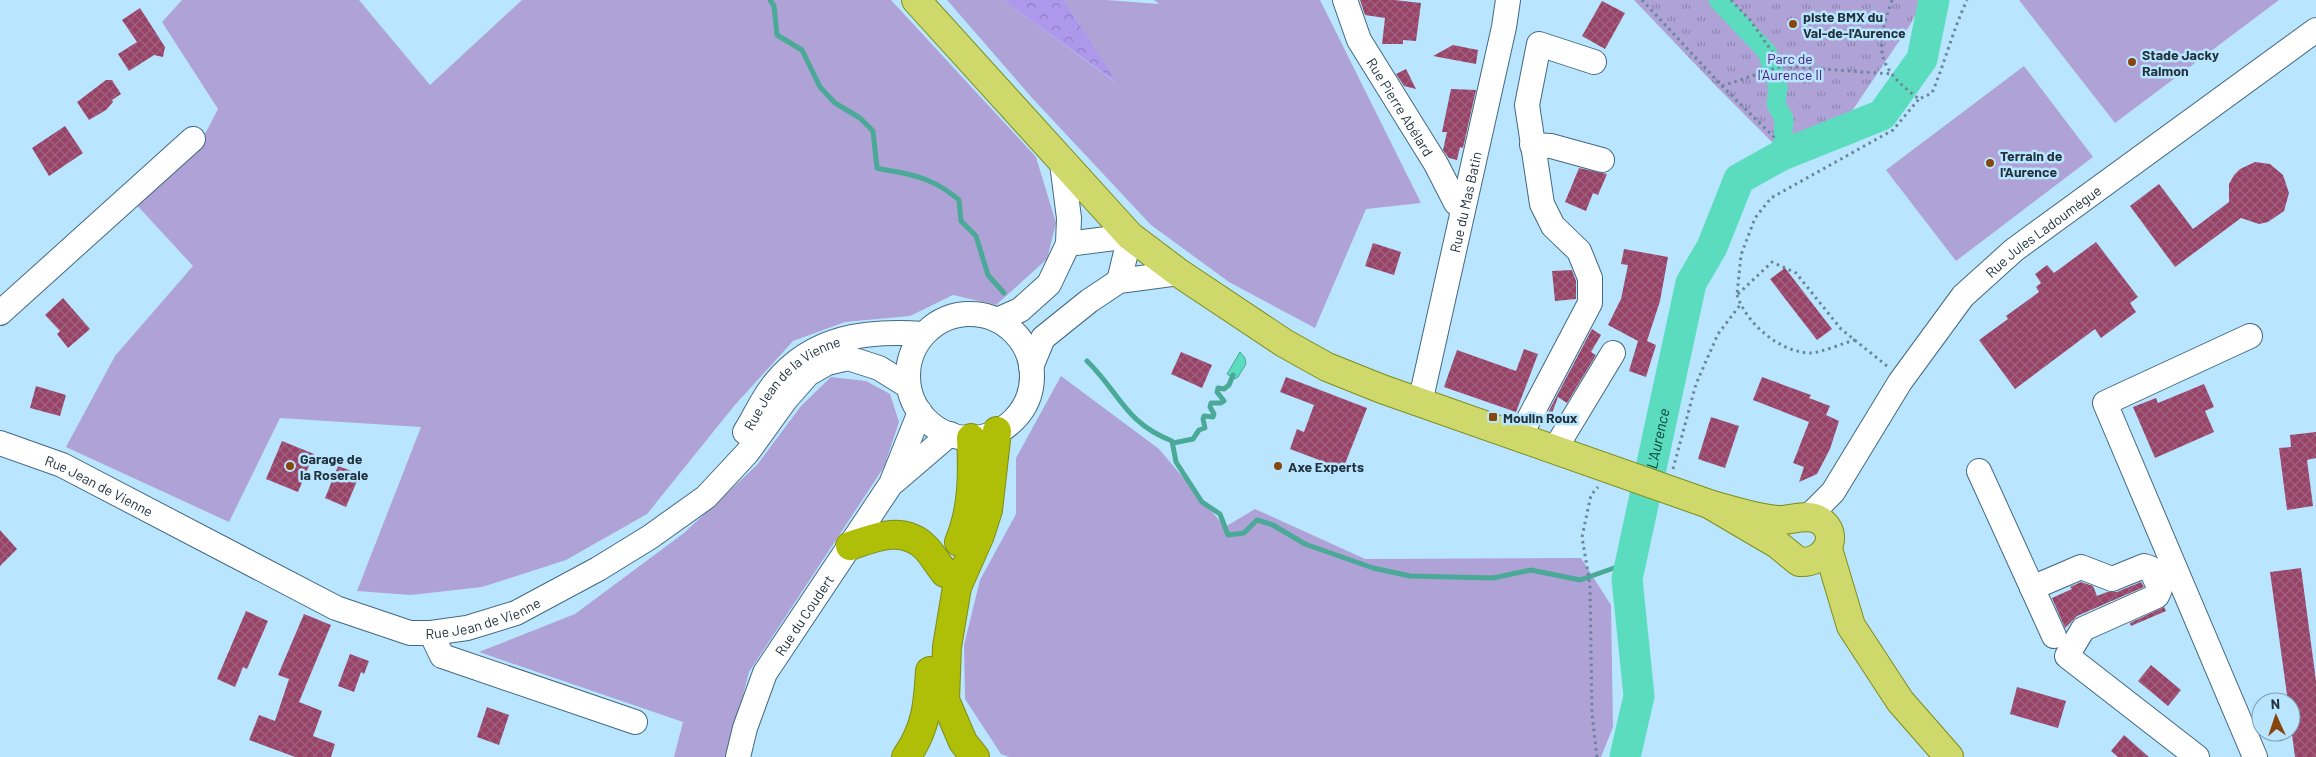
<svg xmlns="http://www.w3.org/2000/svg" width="2316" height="757" font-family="Barlow,sans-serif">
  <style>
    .grass { fill: #afa2d7 }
    .forest { fill: url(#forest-crowns) }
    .park { fill: url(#park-tufts) }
    .water { fill: #5cdcbe; stroke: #4aa997 }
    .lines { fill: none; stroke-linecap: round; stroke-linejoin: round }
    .stream { stroke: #4aa997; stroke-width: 5 }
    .canal { stroke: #5cdcbe; stroke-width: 19 }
    .river { stroke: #5cdcbe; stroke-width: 31 }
    .building { fill: url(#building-cross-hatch) }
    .minor-casing { stroke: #426980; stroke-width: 26 }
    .major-casing { stroke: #7d8d19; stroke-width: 30 }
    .highway-casing { stroke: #7d8d19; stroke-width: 30 }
    .path { stroke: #698697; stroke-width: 3; stroke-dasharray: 2.5 4; stroke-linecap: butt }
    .minor { stroke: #fff; stroke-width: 24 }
    .major { stroke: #cfd86a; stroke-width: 28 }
    .highway { stroke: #afbe06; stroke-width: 28 }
    .poi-dot { fill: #86460d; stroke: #bae5ff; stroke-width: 2 }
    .labels { text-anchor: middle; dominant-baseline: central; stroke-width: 5; stroke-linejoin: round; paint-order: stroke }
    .poi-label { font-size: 14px; font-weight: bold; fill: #21323c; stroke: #bae5ff; text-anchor: start }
    .park-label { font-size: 14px; fill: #421b7c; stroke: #bae5ff }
    .street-label { font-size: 14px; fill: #21323c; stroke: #bae5ff }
    .water-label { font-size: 15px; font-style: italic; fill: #064236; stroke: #bae5ff }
  </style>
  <defs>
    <pattern id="forest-crowns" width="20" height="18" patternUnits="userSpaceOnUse" patternTransform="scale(1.25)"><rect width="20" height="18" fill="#ae98ec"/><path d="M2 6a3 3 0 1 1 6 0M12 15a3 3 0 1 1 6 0" fill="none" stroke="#8d7dc0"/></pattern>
    <pattern id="park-tufts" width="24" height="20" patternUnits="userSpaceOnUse" patternTransform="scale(1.25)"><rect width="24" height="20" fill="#afa2d7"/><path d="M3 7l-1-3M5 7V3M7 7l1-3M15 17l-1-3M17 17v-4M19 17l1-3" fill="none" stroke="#8e85b0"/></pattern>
    <pattern id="building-cross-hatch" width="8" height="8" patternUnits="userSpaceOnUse" patternTransform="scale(1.25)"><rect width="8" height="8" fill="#974267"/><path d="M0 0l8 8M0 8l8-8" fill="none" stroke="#a0627e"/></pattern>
  </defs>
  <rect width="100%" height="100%" fill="#bae5ff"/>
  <g class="grass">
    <polygon points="182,0 359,0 430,85 522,0 891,0 1036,157 1056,223 1047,259 996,305 953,295 910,316 845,322 793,341 734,406 647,514 566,560 482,587 411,595 357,591 421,427 280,418 229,522 66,447 115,356 193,266 134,202 204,136 218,109 162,22"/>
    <polygon points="947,0 1003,0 1115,82 1064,0 1106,0 1159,4 1154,0 1320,0 1421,203 1366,209 1315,328 1229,282 1151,225 1033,99"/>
    <polygon points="2019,0 2279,0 2115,123"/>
    <polygon points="2024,66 2093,157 1956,261 1886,170"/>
    <polygon points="1061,376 1159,449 1225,527 1255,509 1365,559 1581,558 1611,605 1613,727 1601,757 1009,757 1001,754 965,699 964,645 980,580 1016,514 1016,458"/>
    <polygon points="831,377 866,381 890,394 899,422 884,467 749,672 727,757 674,757 683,722 479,652 575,614 684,533 757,465 801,406"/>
  </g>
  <polygon class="forest" points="1003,0 1064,0 1117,83"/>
  <polygon class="park" points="1634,0 1923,0 1910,25 1852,111 1776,146 1717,87"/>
  <polygon class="water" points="1240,352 1245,358 1246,364 1238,377 1235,379 1227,374"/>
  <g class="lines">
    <g class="stream">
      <path d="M770 0 774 6 777 35 802 50 820 87 835 103 860 118 873 131 877 168C887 171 897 171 907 174 929 179 942 186 959 200L961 221 976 236 988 275 1004 293"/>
      <path d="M1087 361C1120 393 1125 423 1172 441L1176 462 1202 502 1220 514 1228 535 1244 533 1257 520 1273 525 1305 544 1373 568 1410 576 1493 578 1531 570 1580 580 1631 562"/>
      <polyline points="1173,443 1193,439 1199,430 1205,428 1203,419 1204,416 1213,417 1214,414 1210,407 1211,403 1221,403 1224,401 1217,392 1218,388 1224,389 1229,385 1233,375"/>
    </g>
    <polyline class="canal" points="1718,0 1767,52 1778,87 1776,104 1784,119 1782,155"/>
    <path class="river" id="s1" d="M1625 757 1639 696 1627 579 1691 283 1712 247 1739 179 1782 155 1882 115 1922 59 1934 0"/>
  </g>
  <g class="building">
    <polygon points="1360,0 1394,0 1421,3 1416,41 1403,40 1403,44 1382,44 1385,18 1365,15"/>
    <polygon points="1602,1 1625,13 1605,49 1582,36"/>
    <polygon points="140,8 165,47 163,57 154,55 129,71 118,54 137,42 122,20"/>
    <polygon points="1453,45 1478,50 1476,64 1433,56"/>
    <polygon points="1406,69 1416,89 1404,86 1396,74"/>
    <polygon points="106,80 112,80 121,94 112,100 113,102 106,110 89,120 77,102"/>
    <polygon points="1451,89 1476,90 1463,148 1460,147 1457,160 1449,158 1443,150 1447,132 1442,132"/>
    <polygon points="65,126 83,153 49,176 32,148"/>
    <polygon points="2255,162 2270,164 2283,175 2289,193 2284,211 2268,222 2259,224 2241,218 2175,267 2130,206 2159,184 2193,229 2229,202 2229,184 2234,175 2240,169"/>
    <polygon points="1579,168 1607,174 1598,195 1593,193 1586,211 1565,202"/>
    <polygon points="2096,242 2138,297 2130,303 2136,312 2101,338 2095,329 2015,389 1979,340 2008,319 2006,316 2039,292 2036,287 2041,283 2035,274 2047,265 2054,273"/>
    <polygon points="1373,243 1401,252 1394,275 1365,266"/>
    <polygon points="1624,249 1668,257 1660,301 1647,341 1656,345 1646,377 1629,371 1638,341 1608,325 1621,299 1628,265 1621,264"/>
    <polygon points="1785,268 1832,329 1817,340 1770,279"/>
    <polygon points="1572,270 1576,281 1576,299 1555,301 1552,271"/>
    <polygon points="63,298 90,329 68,348 57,334 60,331 45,315"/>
    <polygon points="1592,329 1601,335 1591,352 1596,355 1567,403 1558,397 1548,424 1543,422"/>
    <polygon points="1524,349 1538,354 1516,412 1444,387 1457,350 1516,371"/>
    <polygon points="1181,352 1212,365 1202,388 1171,374"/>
    <polygon points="1286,377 1367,408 1343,469 1290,449 1297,429 1304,432 1314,405 1280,392"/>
    <polygon points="1762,377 1811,395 1809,398 1830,406 1826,415 1839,421 1830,449 1817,474 1799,482 1804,467 1793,463 1809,422 1753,400"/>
    <polygon points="2204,384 2214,407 2205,411 2214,432 2155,458 2133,407 2156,398 2158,403"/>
    <polygon points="36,386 66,395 60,416 30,408"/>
    <polygon points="1711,417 1739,426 1725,468 1698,459"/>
    <polygon points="2316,432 2316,458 2307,460 2313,506 2287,510 2279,448 2291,447 2290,435"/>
    <polygon points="282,441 314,454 298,492 266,479"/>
    <polygon points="338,466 360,474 346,507 325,498"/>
    <polygon points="0,530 17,549 0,566"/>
    <polygon points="2301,568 2316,681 2316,757 2295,757 2291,727 2291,702 2288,702 2270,572"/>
    <polygon points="2081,582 2093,586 2097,596 2107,592 2117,592 2141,582 2144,587 2077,616 2065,628 2052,598 2072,589 2070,587"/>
    <polygon points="2164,607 2166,611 2131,626 2130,623"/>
    <polygon points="246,611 268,621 247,669 243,667 235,687 217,679"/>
    <polygon points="304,614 331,625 299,702 322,711 313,736 335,744 331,757 295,757 249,740 259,715 275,721 289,679 278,675"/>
    <polygon points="350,654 369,661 364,674 361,672 354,692 338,686"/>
    <polygon points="2151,665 2181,690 2168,706 2138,681"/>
    <polygon points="2017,687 2066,701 2058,728 2010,714"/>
    <polygon points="487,707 509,715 499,745 477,737"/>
    <polygon points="2124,735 2149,757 2118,757 2111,751"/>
  </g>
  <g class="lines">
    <defs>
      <g id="minor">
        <path id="s2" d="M1345 0 1359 40 1436 164 1456 203 1463 209"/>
        <polyline points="1532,145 1551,146 1602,160"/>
        <polyline points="1068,244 1130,236 1119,281"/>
        <polyline points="0,313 193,139"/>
        <circle cx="970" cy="376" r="62"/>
        <polyline points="997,320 1020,310 1049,284 1068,244 1069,218 1062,163"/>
        <polyline points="2250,336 2105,403 2255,757"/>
        <polyline points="1031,367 1043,338 1089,301 1119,281 1179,273"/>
        <path id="s3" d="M1420 403 1504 27 1508 0"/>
        <path id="s4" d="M745 432C755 416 763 397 775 383 813 336 867 330 924 334"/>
        <polyline points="1520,436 1590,303 1590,278 1579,251 1553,226 1542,204 1527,105 1539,44 1594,62"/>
        <path id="s5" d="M0 443 62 465 336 608 410 633H431L467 628 516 613 598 569 650 537 706 497 747 453 786 399 808 374 827 363 848 358 879 368 908 386"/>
        <polyline points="1555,449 1613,353"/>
        <polyline points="1979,471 2054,636"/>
        <polyline points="894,482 950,434"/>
        <path id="s6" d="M1808 517 1833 492 1900 382 1963 296 2014 250 2316 30"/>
        <polyline points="2032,588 2081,567 2112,579 2144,566 2150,568 2160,589 2157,596 2083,629 2067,656 2197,757"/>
        <polyline points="431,633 442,656 635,722"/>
        <path id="s7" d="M738 757 745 728 765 673 891 484 920 412"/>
      </g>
      <g id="major">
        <path d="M916 0 1130 236 1179 273 1284 343 1327 367 1382 389 1709 504C1731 510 1754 518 1777 520 1790 521 1807 513 1819 520 1842 534 1826 564 1799 562L1777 544 1709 504"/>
        <polyline points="1828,549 1851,626 1900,701 1949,757"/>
      </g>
      <g id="highway">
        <path d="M959 542C973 509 973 473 971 438"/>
        <path d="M850 546C875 537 904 525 926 548 933 555 938 565 945 573"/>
        <path d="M906 757C926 729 928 705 930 671"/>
        <polyline points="975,757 963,742 945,700 947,647 957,587 980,535 988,510 997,431"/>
      </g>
    </defs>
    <use href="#minor" class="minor-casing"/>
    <use href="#major" class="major-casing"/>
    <use href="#highway" class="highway-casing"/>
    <g class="path">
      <polyline points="1642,0 1722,86 1777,140"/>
      <polyline points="1731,0 1750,20 1782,66 1892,74"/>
      <path d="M1892 0C1875 49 1875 66 1919 99L1932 93C1945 62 1953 30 1967 0"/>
      <polyline points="1722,86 1782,66"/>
      <path d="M1737 295C1746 323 1779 352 1810 353 1821 353 1843 343 1855 340"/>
      <polyline points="1887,366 1841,329 1796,273 1772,262 1737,295 1741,255 1755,218 1771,198 1893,130 1919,99"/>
      <polyline points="1673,469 1696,384 1718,334 1740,305"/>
      <polyline points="1597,757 1592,714 1590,585 1582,537 1591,495 1598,487"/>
    </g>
    <use href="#minor" class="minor"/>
    <use href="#major" class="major"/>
    <use href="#highway" class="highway"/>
  </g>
  <g class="poi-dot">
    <circle cx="1793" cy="24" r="5"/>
    <circle cx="2132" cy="62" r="5"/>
    <circle cx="1990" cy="163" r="5"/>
    <rect x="1488" y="412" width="10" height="10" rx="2.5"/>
    <circle cx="290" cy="466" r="5"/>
    <circle cx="1278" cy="466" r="5"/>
  </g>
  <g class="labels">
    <g class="poi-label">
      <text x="1803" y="16">piste BMX du<tspan x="1803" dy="16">Val-de-l'Aurence</tspan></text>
      <text x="2142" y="54">Stade Jacky<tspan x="2142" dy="16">Raimon</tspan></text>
      <text x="2000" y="155">Terrain de<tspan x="2000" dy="16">l'Aurence</tspan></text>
      <text x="1503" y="417">Moulin Roux</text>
      <text x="300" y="458">Garage de<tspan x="300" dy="16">la Roseraie</tspan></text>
      <text x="1288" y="466">Axe Experts</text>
    </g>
    <g class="park-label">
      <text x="1790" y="58">Parc de<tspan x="1790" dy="16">l'Aurence II</tspan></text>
    </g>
    <g class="street-label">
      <text stroke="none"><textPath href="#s2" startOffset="121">Rue Pierre Abélard</textPath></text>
      <text stroke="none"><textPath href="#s3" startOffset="206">Rue du Mas Batin</textPath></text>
      <text stroke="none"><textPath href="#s6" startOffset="374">Rue Jules Ladoumégue</textPath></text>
      <text stroke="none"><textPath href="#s4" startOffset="70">Rue Jean de la Vienne</textPath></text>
      <text stroke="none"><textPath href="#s5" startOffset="108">Rue Jean de Vienne</textPath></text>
      <text stroke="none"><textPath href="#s5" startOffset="528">Rue Jean de Vienne</textPath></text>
      <text stroke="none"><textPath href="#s7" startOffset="158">Rue du Coudert</textPath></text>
    </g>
    <g class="water-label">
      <text stroke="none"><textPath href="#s1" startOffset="324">L'Aurence</textPath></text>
    </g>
  </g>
  <g transform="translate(2276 717) rotate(357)"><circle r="24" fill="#bae5ff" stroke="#7d9db1"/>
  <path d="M0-4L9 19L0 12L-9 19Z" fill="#86460d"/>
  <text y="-8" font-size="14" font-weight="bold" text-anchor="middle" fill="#21323c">N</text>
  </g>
</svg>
